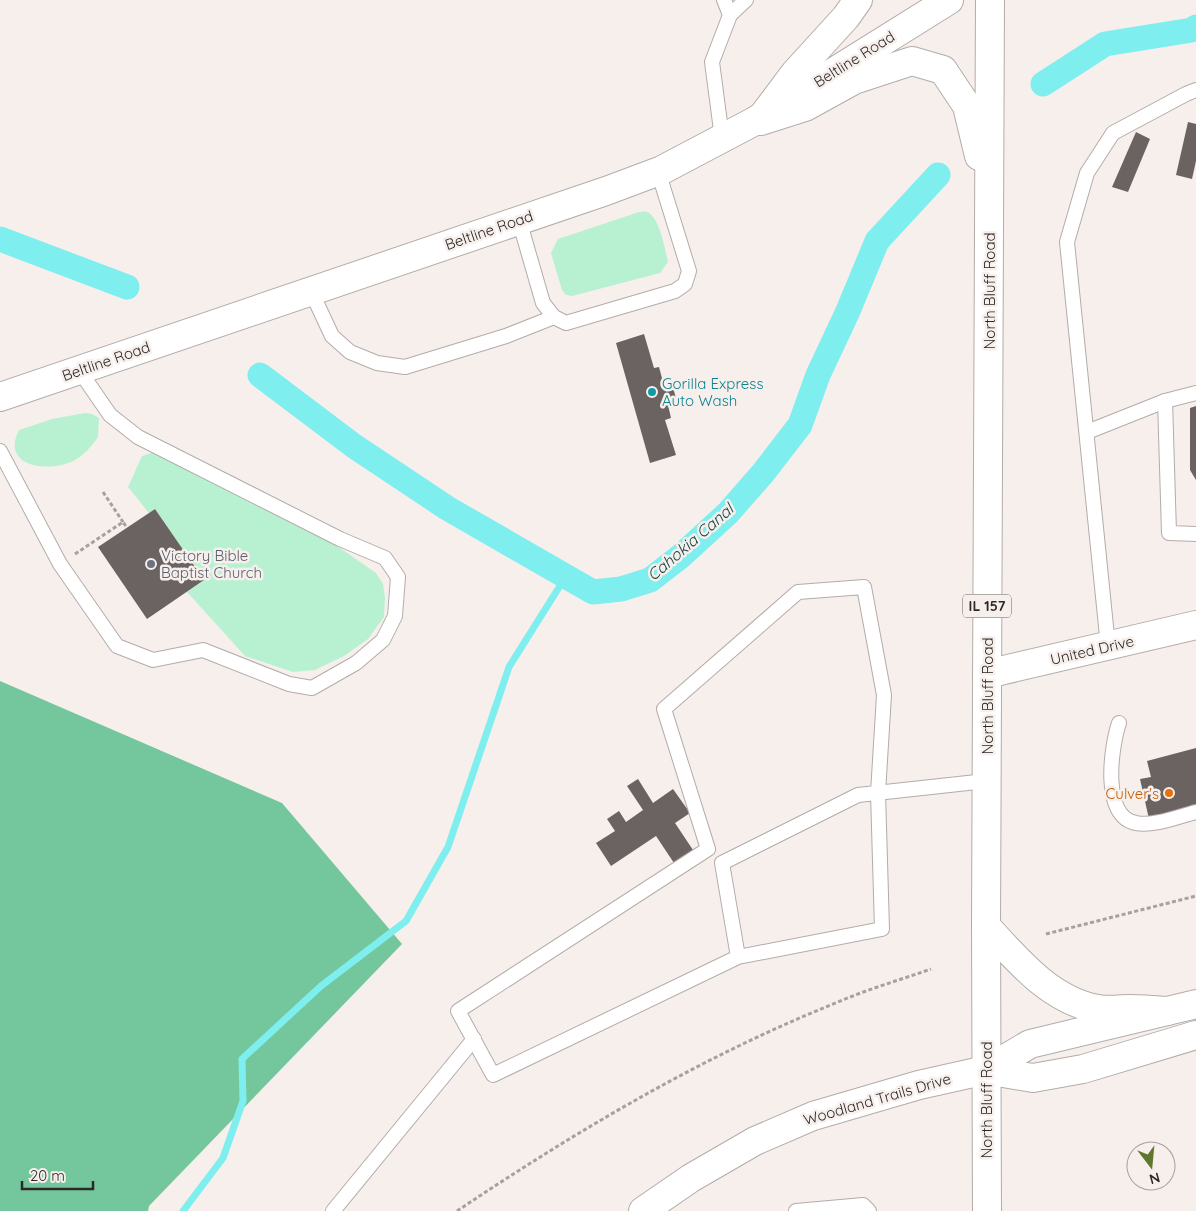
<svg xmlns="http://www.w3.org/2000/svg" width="1196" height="1211" font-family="Quicksand,sans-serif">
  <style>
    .green { fill: #b8f1d1 }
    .forest { fill: #74c79c }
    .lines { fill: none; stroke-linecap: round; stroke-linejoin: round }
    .stream { stroke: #7eeeef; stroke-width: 7 }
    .canal { stroke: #7eeeef; stroke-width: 25 }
    .building { fill: #6a6361 }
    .lane-casing { stroke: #b3aca9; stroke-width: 16 }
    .street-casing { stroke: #b3aca9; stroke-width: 30 }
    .secondary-casing { stroke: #b3aca9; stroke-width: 30 }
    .primary-casing { stroke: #b3aca9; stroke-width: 30 }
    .path { stroke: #a7a09e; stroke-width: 3; stroke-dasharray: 4 2.5; stroke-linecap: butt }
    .lane { stroke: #fff; stroke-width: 14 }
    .street { stroke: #fff; stroke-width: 28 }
    .secondary { stroke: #fff; stroke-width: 28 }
    .primary { stroke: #fff; stroke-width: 28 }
    .culture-dot { fill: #0f9aa8; stroke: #f7efec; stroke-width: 2 }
    .worship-dot { fill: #6b7280; stroke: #f7efec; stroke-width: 2 }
    .food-dot { fill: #e8710a; stroke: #f7efec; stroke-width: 2 }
    .labels { text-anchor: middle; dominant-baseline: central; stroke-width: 5; stroke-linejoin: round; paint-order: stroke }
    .shield { fill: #f7efec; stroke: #696463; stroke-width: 1 }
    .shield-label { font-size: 14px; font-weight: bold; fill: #2c2928 }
    .street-label { font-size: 15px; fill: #2c2928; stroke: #f7efec }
    .culture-label { font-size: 15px; fill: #0d838f; stroke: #f7efec; text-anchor: start }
    .worship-label { font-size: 15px; fill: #5b616d; stroke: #f7efec; text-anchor: start }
    .food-label { font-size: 15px; fill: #c56008; stroke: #f7efec; text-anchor: end }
    .water-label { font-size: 16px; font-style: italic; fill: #124646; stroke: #f7efec }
  </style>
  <rect width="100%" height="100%" fill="#f7efec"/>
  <g class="green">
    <path d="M639 212C642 212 644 211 647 212 660 217 665 250 668 262L660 273 572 296 566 295 562 290 551 253 558 239Z"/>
    <path d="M85 413 92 414 99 418 98 437C92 446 83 456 73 461 48 473 0 467 19 430L52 419Z"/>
    <polygon points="151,453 157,454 330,541 376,573 383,584 385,598 384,617 368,639 344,656 315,670 293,672 245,656 187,592 204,580 155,509 149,513 128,487 142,456"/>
  </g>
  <polygon class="forest" points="0,681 282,803 402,944 149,1206 148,1211 0,1211"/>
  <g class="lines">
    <polyline class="stream" points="183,1211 223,1158 243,1101 242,1059 321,986 406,921 448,847 509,667 563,581"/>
    <g class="canal">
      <polyline points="1043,84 1105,44 1192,30 1196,27"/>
      <polyline points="0,239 127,287"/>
      <polyline points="260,375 354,446 447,508 593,592 621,589 650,580 681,556 728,513 763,473 800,425 818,375 848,311 877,241 938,175"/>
    </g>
  </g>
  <g class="building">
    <polygon points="1188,122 1196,124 1196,161 1192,179 1176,175"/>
    <polygon points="1136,132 1150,139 1128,192 1112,187"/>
    <polygon points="644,334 654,368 659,367 663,382 671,380 677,402 668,405 671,418 665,420 676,455 650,463 616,343"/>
    <polygon points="1196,406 1196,480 1190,470 1190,408"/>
    <polygon points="155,509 204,580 147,619 98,547"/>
    <polygon points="1196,748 1196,806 1149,819 1140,779 1151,777 1147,761"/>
    <polygon points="638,779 653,803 673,789 690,813 675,823 693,850 674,863 656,836 611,866 596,843 615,831 607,819 619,811 626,822 643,810 627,786"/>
  </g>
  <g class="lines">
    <defs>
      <g id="lane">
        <polyline points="730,15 746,0"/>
        <polyline points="722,138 712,62 730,15 724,0"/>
        <polyline points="519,220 543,303 554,317 566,323 675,291 685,284 689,271 658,171"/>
        <polyline points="311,291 332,336 350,352 377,363 405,367 506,336 554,317"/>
        <polyline points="1165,401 1169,533 1196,534"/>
        <polyline points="1087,432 1165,401 1196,393"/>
        <polyline points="0,451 60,564 117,646 153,660 203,650 289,684 312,688 356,663 383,640 395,616 398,577 385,558 340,539 138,437 110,415 79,370"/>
        <polyline points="1108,646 1067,242 1087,173 1113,133 1186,94 1196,90"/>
        <path d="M1119 723C1111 747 1101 817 1136 823 1152 827 1180 816 1196 812"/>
        <polyline points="738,957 882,929 878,793 884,695 864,587 798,592 664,709 708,849 458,1011 493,1075 738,957 722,863 858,795 986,781"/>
        <polyline points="333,1211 474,1039"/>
        <polyline points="796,1211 863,1205 869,1211"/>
      </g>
      <g id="street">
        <polyline points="987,674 1196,625"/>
        <polyline points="643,1211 691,1178 755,1141 813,1116 919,1085 986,1070"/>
      </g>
      <g id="secondary">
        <polyline points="0,397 606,191 662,170 755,121 949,0"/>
        <polyline points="986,1070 1030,1044 1196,1004"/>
        <polyline points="986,1070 1033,1078 1083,1069 1196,1035"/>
      </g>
      <g id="primary">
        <polyline points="762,117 795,73 846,17 858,0"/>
        <polyline points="755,121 761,121 805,107 854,80 912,61 943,70 967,106 979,156"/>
        <path d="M986 926C1017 960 1051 1001 1098 1009 1108 1011 1119 1009 1129 1009 1142 1009 1155 1010 1167 1011"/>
        <polyline points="987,1211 986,926 990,0"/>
      </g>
    </defs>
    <use href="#lane" class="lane-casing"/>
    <use href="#street" class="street-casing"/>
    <use href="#secondary" class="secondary-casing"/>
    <use href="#primary" class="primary-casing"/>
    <g class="path">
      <polyline points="103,492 123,522"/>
      <polyline points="75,554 123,522 127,528"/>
      <polyline points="1046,934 1196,896"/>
      <path d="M457 1211C578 1130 703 1056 838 1002 868 989 900 980 931 969"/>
    </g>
    <use href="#lane" class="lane"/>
    <use href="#street" class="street"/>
    <use href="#secondary" class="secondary"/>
    <use href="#primary" class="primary"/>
  </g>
  <circle class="culture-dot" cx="652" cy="392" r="5"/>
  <circle class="worship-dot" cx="151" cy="564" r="5"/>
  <circle class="food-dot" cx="1169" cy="793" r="5"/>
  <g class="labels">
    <rect class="shield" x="963" y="594.5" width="48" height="23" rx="4"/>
    <g class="shield-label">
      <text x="987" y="606">IL 157</text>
    </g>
    <g class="street-label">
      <text transform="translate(854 59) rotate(-32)">Beltline Road</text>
      <text transform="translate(489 230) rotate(-19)">Beltline Road</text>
      <text transform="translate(989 291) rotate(-90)">North Bluff Road</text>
      <text transform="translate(106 361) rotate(-19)">Beltline Road</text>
      <text transform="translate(1092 650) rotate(-13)">United Drive</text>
      <text transform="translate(987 696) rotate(-90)">North Bluff Road</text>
      <text transform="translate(877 1099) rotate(-16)">Woodland Trails Drive</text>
      <text transform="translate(986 1100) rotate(-90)">North Bluff Road</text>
    </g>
    <g class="culture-label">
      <text x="662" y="383">Gorilla Express<tspan x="662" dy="17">Auto Wash</tspan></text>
    </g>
    <g class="worship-label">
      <text x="161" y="555">Victory Bible<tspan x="161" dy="17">Baptist Church</tspan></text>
    </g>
    <g class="food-label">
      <text x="1159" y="793">Culver's</text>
    </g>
    <g class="water-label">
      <text transform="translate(690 542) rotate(-41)">Cahokia Canal</text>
    </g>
  </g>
  <g transform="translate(1151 1166) rotate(164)"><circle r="24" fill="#f7efec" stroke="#a6a09e"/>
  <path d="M0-4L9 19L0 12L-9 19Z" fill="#5e792d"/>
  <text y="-8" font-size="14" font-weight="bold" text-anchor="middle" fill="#2c2928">N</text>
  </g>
  <path d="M22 1181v8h71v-8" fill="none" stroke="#2c2928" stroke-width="2.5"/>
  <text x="30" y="1181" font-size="15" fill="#2c2928" stroke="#f7efec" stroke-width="4" paint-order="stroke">20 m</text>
</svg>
